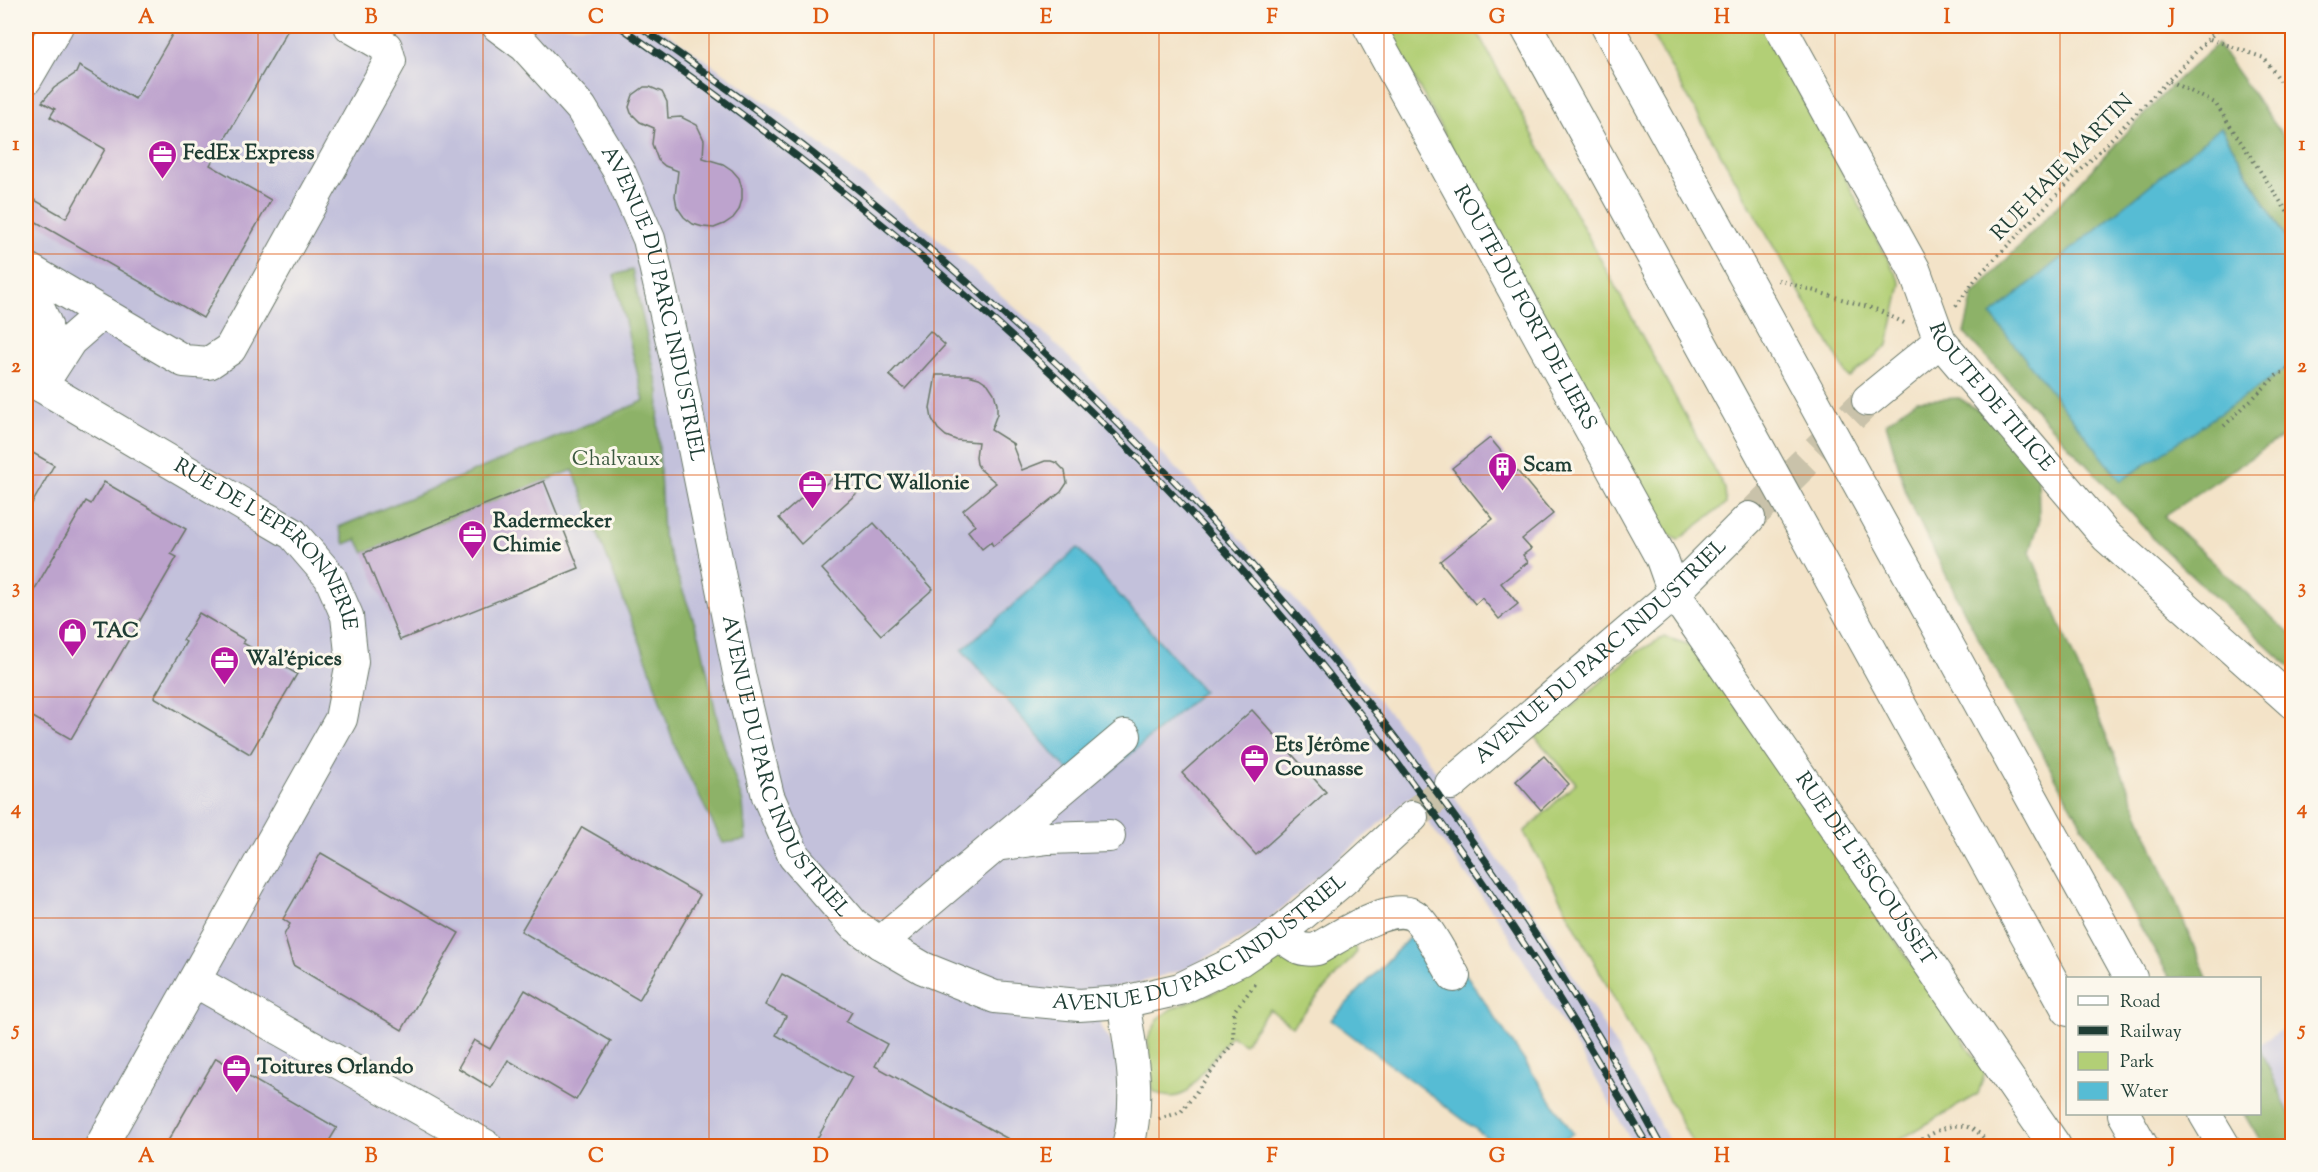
<svg xmlns="http://www.w3.org/2000/svg" width="2318" height="1172" font-family="'Sorts Mill Goudy',serif">
  <style>
    .industrial { fill: #c3c1db }
    .green { fill: #b2cf76; stroke: #688655; stroke-width: 1.5 }
    .forest { fill: #8db267; stroke: #56784e; stroke-width: 1.5 }
    .water { fill: #56bcd4; stroke: #3a7c84; stroke-width: 1.5 }
    .building { fill: #bda3cd }
    .lines { fill: none; stroke-linecap: round; stroke-linejoin: round }
    .minor-tunnel { stroke: #c9c2aa; stroke-width: 32; stroke-dasharray: 32 16; stroke-linecap: butt }
    .minor-casing { stroke: #697768; stroke-width: 34 }
    .path { stroke: #697768; stroke-width: 4; stroke-dasharray: 1.5 4.5; stroke-linecap: butt }
    .minor { stroke: #fff; stroke-width: 32 }
    .rail-casing { stroke: #1f3d34; stroke-width: 7 }
    .rail { stroke: #fbf7ec; stroke-width: 4.5; stroke-dasharray: 14; stroke-linecap: butt }
    .grid { fill: none; stroke: #de580e; stroke-width: 1.5; stroke-opacity: 0.55 }
    .labels { text-anchor: middle; dominant-baseline: central; stroke-width: 6; stroke-linejoin: round; paint-order: stroke }
    .poi-label { font-size: 21px; font-weight: bold; fill: #1f3d34; stroke: #fbf7ec; text-anchor: start }
    .street-label { font-size: 21px; fill: #1f3d34; stroke: #fbf7ec }
    .park-label { font-size: 21px; fill: #3c5a41; stroke: #fbf7ec }
    .neatline { fill: none; stroke: #de580e; stroke-width: 2 }
    .grid-label { font-size: 20px; text-anchor: middle; font-weight: bold; fill: #de580e }
  </style>
  <rect width="100%" height="100%" fill="#fbf7ec"/>
  <filter id="ink" filterUnits="userSpaceOnUse"><feTurbulence type="fractalNoise" baseFrequency=".0167" numOctaves="2"/><feDisplacementMap in="SourceGraphic" scale="12" xChannelSelector="R" yChannelSelector="G"/><feConvolveMatrix kernelMatrix="1 2 1 2 8 2 1 2 1" color-interpolation-filters="sRGB"/></filter>
  <filter id="wash" filterUnits="userSpaceOnUse"><feTurbulence type="fractalNoise" baseFrequency=".008" numOctaves="4" result="noise"/><feDisplacementMap in="SourceGraphic" scale="24" xChannelSelector="R" yChannelSelector="G"/><feGaussianBlur stdDeviation="1.35" result="paint"/><feColorMatrix in="noise" values="0 0 0 0 0 0 0 0 0 0 0 0 0 0 0 0 0 1.4 0 .05"/><feComposite in="paint" operator="in"/></filter>
  <g filter="url(#wash)">
    <rect width="100%" height="100%" fill="#f3e3c8"/>
    <g class="industrial">
      <polygon points="26,26 657,26 780,112 922,225 1058,346 1187,479 1306,612 1425,756 1530,905 1625,1061 1672,1146 1634,1146 1596,1079 1501,923 1410,797 1258,929 1188,968 1138,983 1095,991 1100,1024 1118,1056 1124,1116 1116,1146 26,1146"/>
      <polygon points="2292,1022 2292,1120 2260,1048 2260,1044"/>
    </g>
    <g class="green">
      <polygon points="1386,26 1474,26 1725,489 1726,504 1678,540 1658,529"/>
      <polygon points="1647,26 1765,26 1901,284 1888,345 1849,378"/>
      <polygon points="1664,637 1687,644 1703,657 1985,1072 1978,1094 1889,1146 1694,1146 1524,832 1576,783 1535,737 1637,652"/>
      <path d="M1351 939 1357 952 1292 1026 1269 1009 1244 1044 1231 1035 1187 1092C1174 1099 1166 1098 1153 1091L1148 1039 1158 1019 1171 1009 1219 990 1272 958 1277 962 1287 949Z"/>
    </g>
    <g class="forest">
      <polygon points="2217,44 2292,148 2292,249 2221,127 2276,376 2292,364 2292,430 2164,516 2292,636 2292,669 2151,537 2146,529 1964,333 1973,295 2172,85"/>
      <polygon points="632,270 659,391 658,430 663,536 700,638 721,736 743,803 746,840 723,843 677,753 648,663 573,470 364,553 357,539 345,544 339,527 644,401 614,275"/>
      <polygon points="1959,398 2000,424 2038,469 2039,522 2030,552 2207,978 2170,978 2066,797 1969,621 1908,499 1886,423 1917,400"/>
      <polygon points="2260,1048 2292,1120 2292,1146 2263,1146 2244,1114 2260,1114"/>
    </g>
    <g class="water">
      <polygon points="2221,127 2292,249 2292,364 2121,481 1991,315"/>
      <polygon points="1078,548 1203,691 1087,792 962,650"/>
      <polygon points="1428,918 1573,1133 1557,1146 1498,1146 1331,1020"/>
    </g>
    <g id="blocks">
      <g class="building">
        <polygon points="177,26 290,26 210,165 271,200 203,318 26,216 26,195 66,218 105,149 50,117 55,109 42,102 54,88 76,73 79,66 135,99"/>
        <polygon points="644,87 650,87 662,92 667,102 668,118 681,117 697,125 704,140 703,158 723,164 732,170 739,178 742,189 742,199 739,210 733,218 724,224 714,228 703,227 693,224 684,217 677,207 675,196 678,171 665,166 658,160 652,144 654,128 640,122 631,113 629,107 633,95"/>
        <polygon points="930,331 945,345 905,389 889,375"/>
        <polygon points="936,375 968,375 979,378 988,384 994,393 997,404 997,414 991,430 1015,445 1012,444 1022,470 1045,461 1051,461 1057,463 1065,471 1067,483 1061,492 993,546 991,542 982,549 968,531 975,525 963,510 996,483 980,469 977,464 976,457 978,442 956,440 946,436 938,429 932,419 930,408"/>
        <polygon points="1490,438 1553,514 1522,539 1531,549 1523,555 1528,562 1501,583 1518,604 1499,619 1482,598 1475,604 1440,561 1493,519 1452,468"/>
        <polygon points="26,449 54,465 26,514"/>
        <polygon points="840,472 857,493 801,544 779,518 805,495 808,499"/>
        <polygon points="544,481 579,568 400,640 364,553"/>
        <polygon points="104,482 186,529 171,554 177,557 71,739 26,713 26,604 86,501 91,504"/>
        <polygon points="874,523 933,589 881,635 822,569"/>
        <polygon points="199,613 245,640 243,643 297,674 250,754 154,697 186,642 183,640"/>
        <polygon points="1252,710 1326,792 1256,855 1182,773"/>
        <polygon points="1544,756 1569,784 1541,810 1516,781"/>
        <polygon points="582,827 700,895 639,1000 521,931"/>
        <polygon points="321,853 459,933 402,1030 293,965 284,935 290,924 283,919"/>
        <polygon points="782,974 852,1012 846,1022 887,1044 875,1066 1021,1146 813,1146 852,1077 776,1035 786,1016 765,1005"/>
        <polygon points="525,990 611,1041 576,1100 508,1060 491,1088 458,1068 474,1040 490,1049"/>
        <polygon points="216,1058 337,1128 326,1146 165,1146"/>
      </g>
    </g>
  </g>
  <g filter="url(#ink)">
    <use href="#blocks" fill-opacity="0" stroke="#697768" stroke-width="1.5"/>
    <g class="lines">
      <g class="minor-tunnel">
        <polyline points="1749,518 1868,400"/>
        <polyline points="1412,817 1451,784"/>
      </g>
      <defs>
        <g id="minor">
          <path id="s1" d="M498 26 525 46 581 108 619 171 649 239 677 363 740 678 768 796 794 856 853 924 880 943 923 968 995 997 1079 1005 1123 1002 1180 989 1240 960 1281 932 1343 880 1412 817"/>
          <path id="s2" d="M1369 26 1662 559 1674 593 2055 1146"/>
          <polyline points="1526,26 2068,1010"/>
          <polyline points="1607,26 2131,978"/>
          <path id="s3" d="M1780 26 1914 269 1940 341 2106 536 2292 702"/>
          <polyline points="26,79 57,26"/>
          <polyline points="26,268 184,361 209,363 230,349 390,61 386,47 350,26"/>
          <polyline points="26,280 46,325 26,353"/>
          <path id="s4" d="M26 377 293 534 330 577 347 616 352 662 341 719 101 1146"/>
          <polyline points="41,386 70,341 102,313"/>
          <polyline points="1868,400 1940,341"/>
          <path id="s5" d="M1451 784 1674 593 1749 518"/>
          <polyline points="995,845 1048,838 1109,836"/>
          <path d="M1281 932C1291 945 1300 952 1317 949 1339 937 1399 895 1419 920 1433 936 1443 958 1454 976"/>
          <polyline points="880,943 1125,736"/>
          <polyline points="195,981 486,1146"/>
          <path d="M1123 1002C1131 1050 1141 1098 1128 1146"/>
          <polyline points="2124,1114 2142,1146"/>
          <polyline points="2205,1114 2224,1146"/>
        </g>
      </defs>
      <use href="#minor" class="minor-casing"/>
      <g class="path">
        <polyline points="2210,39 2264,58 2292,97"/>
        <polyline points="2169,81 2215,103 2292,219"/>
        <polyline points="1778,280 1878,310 1906,324"/>
        <polyline points="1956,306 1978,276 2221,26"/>
        <polyline points="2224,426 2276,376 2292,367"/>
        <polyline points="1159,1119 1181,1112 1233,1043 1234,1011 1257,982"/>
        <path d="M1912 1146C1931 1134 1955 1116 1977 1132 1982 1135 1986 1142 1990 1146"/>
      </g>
      <use href="#minor" class="minor"/>
      <defs>
        <g id="rail">
          <path d="M619 26C866 197 1097 394 1290 626 1425 789 1543 963 1648 1146"/>
          <path d="M639 26C1056 312 1421 699 1661 1146"/>
        </g>
      </defs>
      <use href="#rail" class="rail-casing"/>
      <use href="#rail" class="rail"/>
    </g>
  </g>
  <path class="grid" d="M258 26V1146M483 26V1146M709 26V1146M934 26V1146M1159 26V1146M1384 26V1146M1609 26V1146M1835 26V1146M2060 26V1146M26 254H2292M26 475H2292M26 697H2292M26 918H2292"/>
  <defs>
    <symbol id="office-pin" viewBox="-11 -11 22 30"><path d="M0 17L-7.5 6A9.5 9.5 0 1 1 7.5 6Z" fill="#b5179e" stroke="#fbf7ec"/><path d="M-6-3h4V-5.5h4V-3h4V5H-6ZM-1-4.5V-3h2v-1.5ZM-6 0V1H6V0Z" fill="#fff"/></symbol>
    <symbol id="building-pin" viewBox="-11 -11 22 30"><path d="M0 17L-7.5 6A9.5 9.5 0 1 1 7.5 6Z" fill="#b5179e" stroke="#fbf7ec"/><path d="M-4-6H4V6H1V3H-1V6H-4ZM-2.5-4.3h1.7v1.8h-1.7ZM.8-4.3h1.7v1.8H.8ZM-2.5-1h1.7V.8h-1.7ZM.8-1h1.7V.8H.8Z" fill="#fff"/></symbol>
    <symbol id="shop-pin" viewBox="-11 -11 22 30"><path d="M0 17L-7.5 6A9.5 9.5 0 1 1 7.5 6Z" fill="#b5179e" stroke="#fbf7ec"/><path d="M-5-2.5h2.3a2.7 3.5 0 0 1 5.4 0H5L5.5 6h-11ZM-1.5-2.5h3a1.5 2.3 0 0 0-3 0Z" fill="#fff"/></symbol>
  </defs>
  <g fill-rule="evenodd">
    <use href="#office-pin" x="146" y="138" width="33" height="45"/>
    <use href="#building-pin" x="1486" y="450" width="33" height="45"/>
    <use href="#office-pin" x="796" y="468" width="33" height="45"/>
    <use href="#office-pin" x="456" y="518" width="33" height="45"/>
    <use href="#shop-pin" x="56" y="616" width="33" height="45"/>
    <use href="#office-pin" x="208" y="644" width="33" height="45"/>
    <use href="#office-pin" x="1238" y="742" width="33" height="45"/>
    <use href="#office-pin" x="220" y="1052" width="33" height="45"/>
  </g>
  <g class="labels">
    <g class="poi-label">
      <text x="183" y="154">FedEx Express</text>
      <text x="1523" y="466">Scam</text>
      <text x="834" y="484">HTC Wallonie</text>
      <text x="493" y="522">Radermecker<tspan x="493" dy="24">Chimie</tspan></text>
      <text x="93" y="632">TAC</text>
      <text x="246" y="660">Wal’épices</text>
      <text x="1275" y="746">Ets Jérôme<tspan x="1275" dy="24">Counasse</tspan></text>
      <text x="257" y="1068">Toitures Orlando</text>
    </g>
    <g class="street-label">
      <text transform="translate(2063 168) rotate(-46)">RUE HAIE MARTIN</text>
      <text stroke="none"><textPath href="#s1" startOffset="328">AVENUE DU PARC INDUSTRIEL</textPath></text>
      <text stroke="none"><textPath href="#s2" startOffset="322">ROUTE DU FORT DE LIERS</textPath></text>
      <text stroke="none"><textPath href="#s3" startOffset="429">ROUTE DE TILICE</textPath></text>
      <text stroke="none"><textPath href="#s4" startOffset="298">RUE DE L'EPERONNERIE</textPath></text>
      <text stroke="none"><textPath href="#s5" startOffset="200">AVENUE DU PARC INDUSTRIEL</textPath></text>
      <text stroke="none"><textPath href="#s1" startOffset="814">AVENUE DU PARC INDUSTRIEL</textPath></text>
      <text stroke="none"><textPath href="#s2" startOffset="980">RUE DE L'ESCOUSSET</textPath></text>
      <text stroke="none"><textPath href="#s1" startOffset="1372">AVENUE DU PARC INDUSTRIEL</textPath></text>
    </g>
    <g class="park-label">
      <text x="616" y="460">Chalvaux</text>
    </g>
  </g>
  <rect width="2318" height="1172" fill="none" stroke="#fbf7ec" stroke-width="66"/>
  <rect x="2066" y="977" width="195" height="138" fill="#fbf7ec" stroke="#a3ada2" stroke-width="1.5"/>
  <rect x="2078" y="996" width="30" height="9" fill="#ffffff" stroke="#a3ada2" stroke-width="1.5"/>
  <text x="2120" y="1007" font-size="18" fill="#1f3d34">Road</text>
  <rect x="2078" y="1026" width="30" height="9" fill="#1f3d34" stroke="#a3ada2" stroke-width="1.5"/>
  <text x="2120" y="1037" font-size="18" fill="#1f3d34">Railway</text>
  <rect x="2078" y="1052" width="30" height="18" fill="#b2cf76" stroke="#a3ada2" stroke-width="1.5"/>
  <text x="2120" y="1067" font-size="18" fill="#1f3d34">Park</text>
  <rect x="2078" y="1082" width="30" height="18" fill="#56bcd4" stroke="#a3ada2" stroke-width="1.5"/>
  <text x="2120" y="1097" font-size="18" fill="#1f3d34">Water</text>
  <rect x="33" y="33" width="2252" height="1106" class="neatline"/>
  <g class="grid-label">
    <text x="146" y="23">A</text>
    <text x="371" y="23">B</text>
    <text x="596" y="23">C</text>
    <text x="821" y="23">D</text>
    <text x="1046" y="23">E</text>
    <text x="1272" y="23">F</text>
    <text x="1497" y="23">G</text>
    <text x="1722" y="23">H</text>
    <text x="1947" y="23">I</text>
    <text x="2172" y="23">J</text>
    <text x="16" y="150">1</text>
    <text x="2302" y="150">1</text>
    <text x="16" y="372">2</text>
    <text x="2302" y="372">2</text>
    <text x="16" y="593">3</text>
    <text x="2302" y="593">3</text>
    <text x="16" y="814">4</text>
    <text x="2302" y="814">4</text>
    <text x="16" y="1035">5</text>
    <text x="2302" y="1035">5</text>
    <text x="146" y="1162">A</text>
    <text x="371" y="1162">B</text>
    <text x="596" y="1162">C</text>
    <text x="821" y="1162">D</text>
    <text x="1046" y="1162">E</text>
    <text x="1272" y="1162">F</text>
    <text x="1497" y="1162">G</text>
    <text x="1722" y="1162">H</text>
    <text x="1947" y="1162">I</text>
    <text x="2172" y="1162">J</text>
  </g>
</svg>
